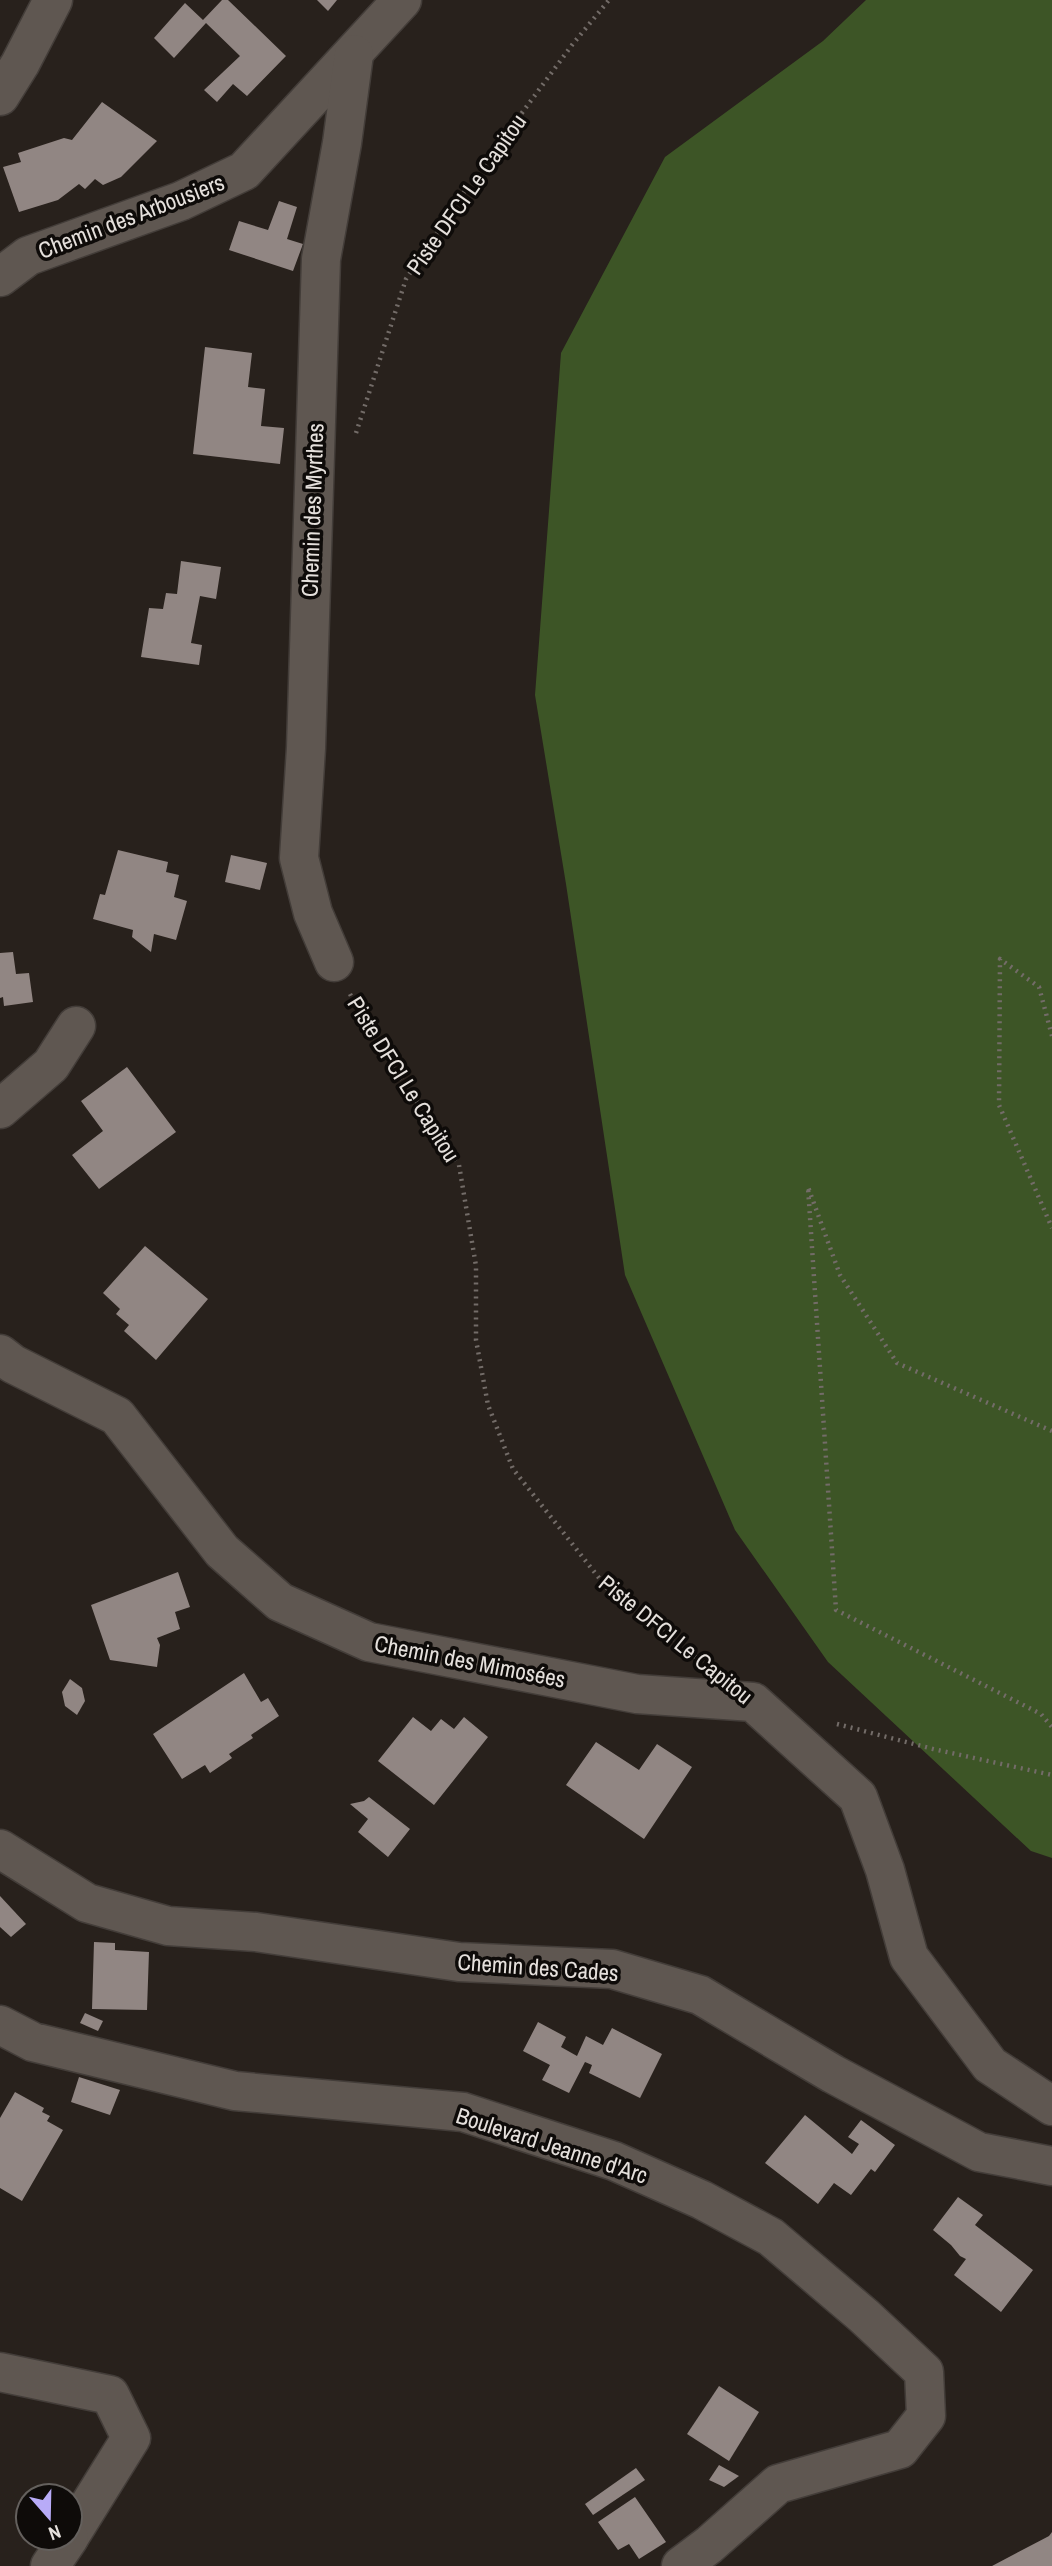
<svg xmlns="http://www.w3.org/2000/svg" width="1052" height="2566" font-family="'Archivo Narrow',sans-serif">
  <style>
    .forest { fill: #3d5526 }
    .building { fill: #918683 }
    .lines { fill: none; stroke-linecap: round; stroke-linejoin: round }
    .minor-casing { stroke: #433d39; stroke-width: 41 }
    .path { stroke: #736c68; stroke-width: 4.5; stroke-dasharray: 2 5; stroke-linecap: butt }
    .minor { stroke: #5f5751; stroke-width: 38 }
    .labels { text-anchor: middle; dominant-baseline: central; stroke-width: 7; stroke-linejoin: round; paint-order: stroke }
    .street-label { font-size: 23px; fill: #e5e0dc; stroke: #0e0b09 }
  </style>
  <rect width="100%" height="100%" fill="#28211c"/>
  <polygon class="forest" points="866,0 1052,0 1052,1858 1031,1851 828,1662 735,1530 625,1275 566,884 535,695 561,353 665,157 823,41"/>
  <g class="building">
    <polygon points="222,0 228,0 286,56 247,96 233,84 217,102 204,90 240,56 206,23 174,58 154,38 185,3 203,20"/>
    <polygon points="317,0 337,0 328,11"/>
    <polygon points="102,102 157,141 121,177 103,185 95,179 85,189 79,184 58,200 19,212 3,167 21,162 18,153 64,138 72,140"/>
    <polygon points="279,201 297,207 287,239 303,244 293,271 229,250 239,221 268,230"/>
    <polygon points="205,347 252,353 248,387 265,389 261,426 284,428 280,464 193,454"/>
    <polygon points="181,561 221,567 216,599 200,596 191,643 202,645 199,665 141,657 149,608 163,609 166,593 177,594"/>
    <polygon points="118,850 168,862 166,872 179,875 174,897 187,901 176,940 154,934 151,952 132,937 133,930 93,919 100,894 105,895"/>
    <polygon points="231,855 267,863 260,890 225,882"/>
    <polygon points="13,952 16,974 29,973 33,1002 4,1006 3,997 0,998 0,953"/>
    <polygon points="127,1067 176,1132 99,1189 72,1155 103,1131 81,1101"/>
    <polygon points="145,1246 208,1299 156,1360 124,1331 129,1325 116,1314 120,1309 103,1293"/>
    <polygon points="178,1572 190,1607 175,1612 180,1629 157,1638 160,1645 157,1667 110,1660 91,1605"/>
    <polygon points="244,1673 261,1702 268,1698 279,1716 251,1735 253,1738 229,1754 232,1758 210,1773 205,1765 182,1779 153,1734"/>
    <polygon points="70,1679 82,1688 85,1701 77,1715 65,1706 62,1692"/>
    <polygon points="413,1717 431,1731 441,1719 454,1729 464,1717 488,1737 434,1805 378,1761"/>
    <polygon points="596,1742 639,1770 657,1744 692,1767 644,1839 566,1785"/>
    <polygon points="369,1797 410,1829 388,1857 358,1832 368,1819 350,1804 364,1801"/>
    <polygon points="0,1896 26,1924 11,1937 0,1927"/>
    <polygon points="94,1942 115,1943 115,1950 149,1952 147,2010 92,2009"/>
    <polygon points="85,2013 103,2021 98,2031 80,2023"/>
    <polygon points="538,2022 566,2037 561,2047 577,2056 586,2036 603,2045 612,2028 662,2054 640,2098 589,2073 592,2065 585,2062 569,2093 542,2080 550,2065 523,2051"/>
    <polygon points="79,2077 120,2090 110,2115 71,2102"/>
    <polygon points="15,2092 44,2108 42,2112 50,2116 47,2121 63,2130 22,2201 0,2188 0,2118"/>
    <polygon points="805,2115 852,2154 859,2144 848,2137 861,2120 895,2145 875,2172 871,2169 851,2195 834,2183 818,2204 765,2163"/>
    <polygon points="958,2197 983,2215 975,2225 1033,2270 1001,2312 954,2275 966,2259 960,2256 951,2245 933,2230"/>
    <polygon points="719,2386 759,2412 729,2461 687,2434"/>
    <polygon points="719,2465 739,2476 724,2487 709,2480"/>
    <polygon points="636,2468 645,2480 593,2515 585,2504"/>
    <polygon points="635,2497 666,2542 639,2559 629,2544 618,2550 598,2522"/>
    <polygon points="1052,2532 1052,2566 992,2566 1049,2536"/>
  </g>
  <g class="lines">
    <defs>
      <g id="minor">
        <polyline points="0,96 20,64 53,0"/>
        <polyline points="0,277 28,256 181,201 244,171 402,0"/>
        <polyline points="334,962 313,913 299,858 306,748 321,259 342,143 354,54"/>
        <polyline points="0,1109 51,1065 76,1026"/>
        <polyline points="0,1354 13,1364 117,1416 222,1551 280,1602 369,1642 637,1694 753,1702 858,1797 885,1870 909,1957 990,2065 1052,2106"/>
        <polyline points="0,1849 87,1903 168,1926 256,1932 459,1962 612,1969 700,1995 833,2074 979,2152 1052,2166"/>
        <polyline points="0,2025 33,2042 235,2091 463,2112 614,2161 702,2200 771,2237 864,2316 924,2372 926,2416 900,2449 778,2484 709,2545 681,2566"/>
        <polyline points="0,2372 110,2395 131,2438 70,2536"/>
        <polyline points="50,2566 69,2538"/>
      </g>
    </defs>
    <use href="#minor" class="minor-casing"/>
    <g class="path">
      <polyline points="356,433 406,279 468,186 572,45 609,0"/>
      <polyline points="350,994 370,1032 459,1165 476,1266 476,1340 488,1405 513,1469 607,1588 698,1659"/>
      <polyline points="1052,1036 1039,987 1000,959 999,1105 1052,1228"/>
      <polyline points="1052,1431 897,1363 840,1275 808,1187 836,1610 1041,1714 1052,1727"/>
      <polyline points="837,1724 933,1749 1052,1775"/>
    </g>
    <use href="#minor" class="minor"/>
  </g>
  <g class="labels">
    <g class="street-label">
      <text transform="translate(466 194) rotate(-55)">Piste DFCI Le Capitou</text>
      <text transform="translate(131 216) rotate(-21)">Chemin des Arbousiers</text>
      <text transform="translate(312 510) rotate(-88)">Chemin des Myrthes</text>
      <text transform="translate(404 1079) rotate(58)">Piste DFCI Le Capitou</text>
      <text transform="translate(676 1639) rotate(39)">Piste DFCI Le Capitou</text>
      <text transform="translate(470 1661) rotate(11)">Chemin des Mimosées</text>
      <text transform="translate(538 1967) rotate(4)">Chemin des Cades</text>
      <text transform="translate(552 2145) rotate(18)">Boulevard Jeanne d'Arc</text>
    </g>
  </g>
  <g transform="translate(49 2517) rotate(160)"><circle r="33" fill="#0e0b09" stroke="#64605d" stroke-width="2"/>
  <path d="M0-5L12 26L0 18L-12 26Z" fill="#b8abf7"/>
  <text y="-10" font-size="19" font-weight="bold" text-anchor="middle" fill="#e5e0dc">N</text>
  </g>
</svg>
